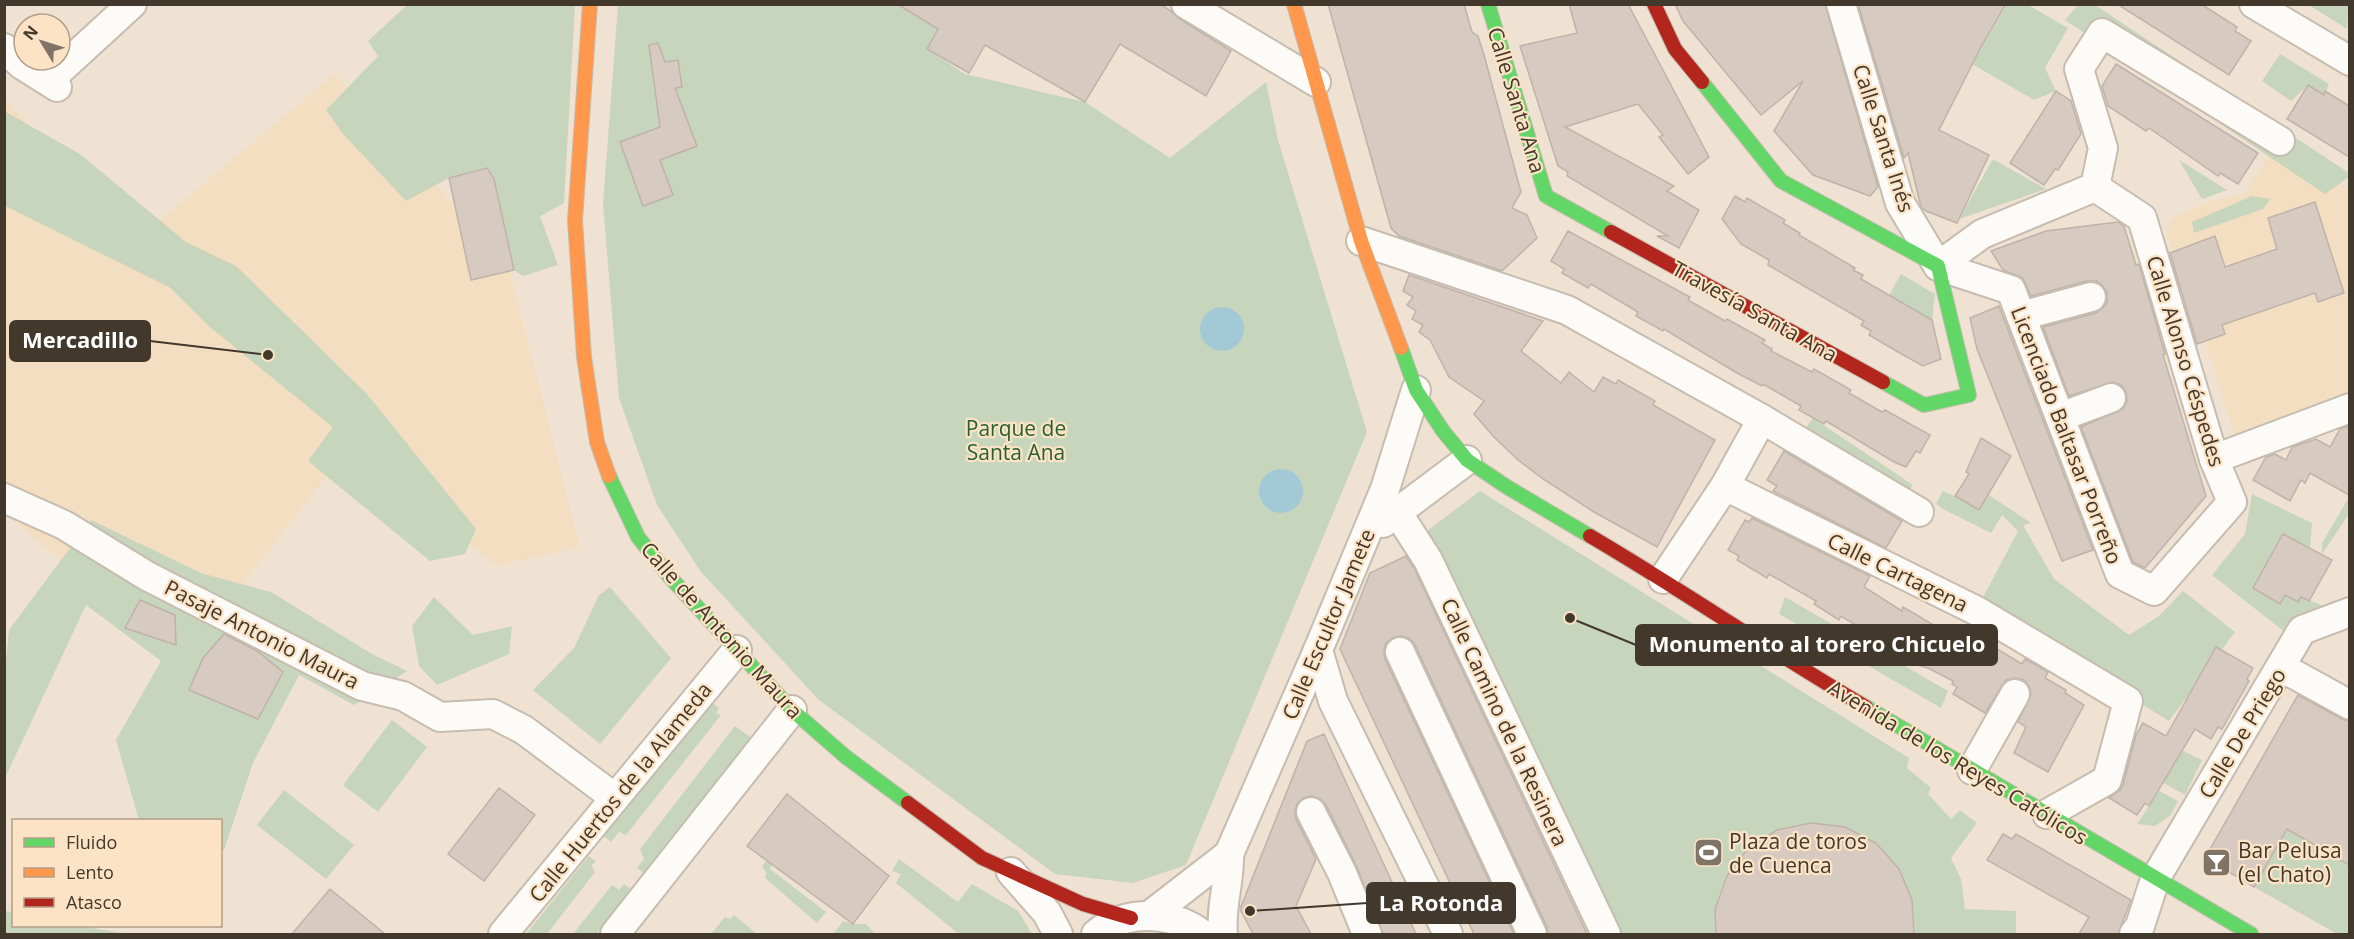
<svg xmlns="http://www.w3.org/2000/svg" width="2354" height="939" font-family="'Open Sans',sans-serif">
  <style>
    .built { fill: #f4dec2 }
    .green { fill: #c8d5bd }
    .water { fill: #a4c9d6 }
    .building { fill: #d7cac0; stroke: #bfb3a9; stroke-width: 1.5 }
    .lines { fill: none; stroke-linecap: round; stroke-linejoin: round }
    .street-casing { stroke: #c6bcaf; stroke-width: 32 }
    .fast-casing { stroke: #c6bcaf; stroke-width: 16 }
    .slow-casing { stroke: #c6bcaf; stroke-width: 16 }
    .jam-casing { stroke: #c6bcaf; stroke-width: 16 }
    .street { stroke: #fdfbf8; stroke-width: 28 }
    .fast { stroke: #63d668; stroke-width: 14 }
    .slow { stroke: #ff974d; stroke-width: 14 }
    .jam { stroke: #b3261e; stroke-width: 14 }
    .labels { text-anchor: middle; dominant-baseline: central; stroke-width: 4.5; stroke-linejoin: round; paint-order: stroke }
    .street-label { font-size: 21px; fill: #42382c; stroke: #fce3c5 }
    .park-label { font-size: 21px; fill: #276130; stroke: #fce3c5 }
    .poi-label { font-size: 21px; fill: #42382c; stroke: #fce3c5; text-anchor: start }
    .leader { fill: none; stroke: #42382c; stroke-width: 2 }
    .callout-dot { fill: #42382c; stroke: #fce3c5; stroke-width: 2 }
    .callout { fill: #42382c; stroke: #42382c; stroke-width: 2 }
    .callout-label { font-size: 22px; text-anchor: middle; font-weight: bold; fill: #fff }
  </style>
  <rect width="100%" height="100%" fill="#efe2d2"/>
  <g class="built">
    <polygon points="335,73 509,267 580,547 496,566 352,444 179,665 5,512 4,97 132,244"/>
    <polygon points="2276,145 2349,190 2349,394 2236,439 2205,342 2197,344 2169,254 2172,252 2166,231 2170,220 2180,214 2209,202 2245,193"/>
  </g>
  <g class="green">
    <polygon points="897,4 917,17 925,5 946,16 927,49 965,74 1085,102 1170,158 1266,82 1278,140 1367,432 1186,865 1133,883 1055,874 819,700 701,572 657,505 619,398 603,204 618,5"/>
    <polygon points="407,5 575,5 564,203 540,216 558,265 523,276 514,270 494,179 487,168 449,178 406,201 343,134 326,110 378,56 368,41"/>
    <polygon points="2007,5 2028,5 2068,28 2045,68 2056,91 2034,100 1972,64"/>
    <polygon points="2078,5 2095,5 2349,173 2349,177 2325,194 2065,20"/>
    <polygon points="2309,5 2349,5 2347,29"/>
    <polygon points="2280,54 2329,84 2324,95 2308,85 2291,101 2262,81"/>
    <polygon points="4,111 80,154 186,242 236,266 367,394 476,529 465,554 430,561 308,461 333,427 211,328 169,287 5,206"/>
    <polygon points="1993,159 2046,189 1959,219"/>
    <polygon points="2179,160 2227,190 2202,199"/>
    <polygon points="2252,196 2270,199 2263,209 2194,233 2192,222"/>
    <polygon points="1901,274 1935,294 1932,321 1889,295"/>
    <polygon points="1813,418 1913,485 1904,496 1802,433"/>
    <path d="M1480 491 1909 758 1907 768 1931 788 1928 794 1951 819 1960 810 1977 823 1951 858 1961 879 1965 909 2016 911V934H1914C1913 923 1915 909 1911 898 1876 794 1740 801 1716 907 1714 915 1716 926 1716 934H1606L1423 534Z"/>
    <polygon points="1943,491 1979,507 1989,495 2031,523 2023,525 2054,579 2129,635 2159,616 2183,591 2235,632 2169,721 1979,605 2018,531 2002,515 1991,533 1941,508 1936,504"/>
    <polygon points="2252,494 2312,523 2310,549 2283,534 2253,588 2280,603 2285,595 2297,602 2301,597 2324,606 2286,633 2212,575 2245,534"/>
    <polygon points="2348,499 2349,499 2349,514 2322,554 2322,543"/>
    <polygon points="91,520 201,573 271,592 372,654 407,671 354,705 299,675 253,763 224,850 221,850 220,820 139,820 116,740 161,661 86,605 5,778 4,683 9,630"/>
    <polygon points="610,587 671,658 600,744 533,690 574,648 599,595"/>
    <polygon points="434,597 473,635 512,626 509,654 437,685 419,666 412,626"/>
    <polygon points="1785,597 1948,691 1941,708 1779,614"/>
    <polygon points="708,699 719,708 716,713 721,715 626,835 619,832 611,842 601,834"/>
    <polygon points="392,720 427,747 378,812 343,785"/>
    <polygon points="735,726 753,739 648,876 637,868 644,859 640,849"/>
    <polygon points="2181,750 2202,760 2185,795 2162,782"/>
    <polygon points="284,790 354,845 326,879 257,825"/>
    <polygon points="2159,791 2178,801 2171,815 2155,826 2137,824"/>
    <polygon points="2287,829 2349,865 2349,934 2337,934 2254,887"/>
    <polygon points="589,856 596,862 591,865 595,872 547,934 526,934"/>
    <polygon points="899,859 958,902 972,884 1018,911 1032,934 959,934 896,883 901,874 892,871"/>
    <polygon points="767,860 773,863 770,869 826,912 817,923 765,878 766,873 762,866"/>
    <polygon points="624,884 631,889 596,934 573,934 612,885 619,890"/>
    <polygon points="4,911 13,912 14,926 81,926 127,934 5,934"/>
    <polygon points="734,915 757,934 711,934 725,917 730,919"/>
    <polygon points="843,921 853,924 866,924 875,934 833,934"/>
  </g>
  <g class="water">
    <circle cx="1222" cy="329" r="22"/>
    <circle cx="1281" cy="491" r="22"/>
  </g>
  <g class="building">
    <polygon points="897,4 1160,4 1171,11 1178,18 1231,51 1206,96 1120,44 1085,102 985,45 969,73 927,49 938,29"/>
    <polygon points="1328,4 1464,4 1472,32 1478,36 1484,55 1521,192 1512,208 1527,215 1537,238 1502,271 1399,236 1391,228"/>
    <polygon points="1569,4 1628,4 1709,157 1688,174 1659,137 1663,135 1638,104 1565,127 1674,186 1667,191 1699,210 1679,248 1657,236 1668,236 1567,176 1568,172 1558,166 1520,46 1577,33"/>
    <polygon points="1675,4 1825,4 1878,187 1870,196 1813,175 1774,131 1803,81 1761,115 1683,21"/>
    <polygon points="1858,4 2006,4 1981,47 1939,130 1989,155 1957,223 1926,211 1921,207 1908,153 1904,158"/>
    <polygon points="2117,4 2201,4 2237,27 2235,31 2251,41 2229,75"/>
    <polygon points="658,43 665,62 678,60 682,87 675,88 697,146 660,160 673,195 643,206 620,142 660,127 649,45"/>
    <polygon points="2116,64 2258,153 2238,184 2220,173 2218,176 2149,128 2146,131 2108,106 2102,86"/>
    <polygon points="2308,85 2324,95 2325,91 2349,106 2349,157 2287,119"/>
    <polygon points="2056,91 2071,101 2081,134 2058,170 2055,169 2044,185 2010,163"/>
    <polygon points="487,168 494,179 514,270 471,280 449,178"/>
    <polygon points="1735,196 1745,202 1747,198 1785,220 1783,223 1800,233 1799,235 1855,268 1853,270 1863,275 1861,279 1932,320 1941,359 1923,366 1898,352 1869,335 1871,331 1861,325 1864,321 1768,265 1769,260 1741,244 1722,219"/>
    <polygon points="2315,202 2344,293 2318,302 2315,293 2222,325 2225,334 2197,344 2170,253 2215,236 2225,267 2277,249 2268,218"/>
    <polygon points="2118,222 2124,226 2136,265 2139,264 2165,354 2163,355 2206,496 2145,568 2133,562 2081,427 2123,409 2127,401 2126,392 2121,385 2113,382 2069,396 2043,327 2096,313 2103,308 2107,302 2107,292 2102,285 2096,281 2087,281 2031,296 2023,278 2003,270 1991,251 2046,231"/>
    <polygon points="1568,231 1690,297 1688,300 1725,321 1727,319 1765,340 1762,343 1772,349 1771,351 1812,372 1814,369 1851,390 1849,393 1882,412 1885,410 1930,435 1920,453 1916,451 1906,467 1894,462 1826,421 1824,424 1799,410 1801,406 1763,384 1762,386 1737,373 1664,329 1663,331 1636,316 1638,312 1591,284 1588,288 1562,273 1564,269 1551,261"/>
    <polygon points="1409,275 1543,321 1521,351 1561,383 1569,372 1594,392 1603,377 1616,384 1618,380 1655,401 1653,405 1715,440 1657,547 1594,512 1543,479 1518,460 1494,437 1474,414 1484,401 1449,377 1430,340 1419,332 1423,325 1412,319 1416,311 1407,305 1413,297 1403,291"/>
    <polygon points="1999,306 2093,550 2062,561 1977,349 1970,318"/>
    <polygon points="2349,426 2349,495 2310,473 2305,483 2301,480 2290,501 2253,480 2266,457 2275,454 2286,460 2292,447 2316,439 2330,447 2340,429"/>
    <polygon points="1981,438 2011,456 1979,510 1955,496 1969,474 1966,472"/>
    <polygon points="1784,451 1902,521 1886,548 1773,491 1777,486 1767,480"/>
    <polygon points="1752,518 1870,576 1864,587 1902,611 1903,607 1939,628 1937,631 1973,654 1982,640 2022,664 2025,659 2048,672 2045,678 2066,690 2065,693 2084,705 2048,772 2014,753 2026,727 2018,722 2031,694 2029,686 2024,680 2015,678 2006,680 1985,713 1953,694 1957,687 1952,684 1953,681 1930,669 1912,663 1888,649 1889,645 1841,616 1839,620 1814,604 1816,601 1769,574 1767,578 1737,560 1739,556 1728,550 1745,520 1749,522"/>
    <polygon points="2283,534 2332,560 2309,601 2301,597 2298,602 2285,595 2280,604 2253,588"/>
    <polygon points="1406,556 1414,568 1587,934 1548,934 1547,927 1415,645 1409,638 1401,636 1394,637 1386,643 1384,651 1385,659 1514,934 1474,934 1340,649 1370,573"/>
    <polygon points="140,600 175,615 176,645 125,628"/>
    <polygon points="224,634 257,651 283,672 258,719 189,690 203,658"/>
    <polygon points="2216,647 2253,668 2247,679 2249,681 2222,729 2218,727 2211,739 2195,729 2149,806 2145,803 2137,815 2109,798 2120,790 2123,785 2136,735 2143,723 2166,736"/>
    <polygon points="2298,695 2342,719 2349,721 2349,865 2287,829 2254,887 2205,858"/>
    <polygon points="1324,734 1349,789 1416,934 1383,934 1357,867 1326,805 1320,799 1312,796 1303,798 1297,804 1295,812 1296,819 1316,859 1296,906 1311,934 1253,934 1240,909 1307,741"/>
    <polygon points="499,788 535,815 484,881 448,854"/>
    <polygon points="787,794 889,876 853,924 747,846"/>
    <polygon points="1811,823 1845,827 1876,843 1899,869 1912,900 1914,934 1716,934 1715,909 1727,876 1748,848 1777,830"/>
    <polygon points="2003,834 2012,839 2016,834 2131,900 2118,934 2079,934 2089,917 1987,860"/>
    <polygon points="330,889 385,934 292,934"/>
  </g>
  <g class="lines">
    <defs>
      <g id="street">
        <polyline points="1186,4 1316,82"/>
        <polyline points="1841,4 1900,203 1938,266"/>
        <polyline points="2254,4 2350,61"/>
        <polyline points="4,48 22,65 57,87"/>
        <polyline points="61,69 132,4"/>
        <polygon points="2095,187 2142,218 2214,459 2232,502 2154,591 2120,574 2011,290 1938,266 1982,234"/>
        <polyline points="2095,187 2103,148 2079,69 2102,33 2280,141"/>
        <polyline points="1361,241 1567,310 1762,419 1725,486 1663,579"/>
        <polyline points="2021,316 2091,297"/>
        <polyline points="2060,417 2111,398"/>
        <polyline points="1762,419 1919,512"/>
        <polyline points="2214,459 2350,408"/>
        <polyline points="1725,486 1977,611 2128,701 2107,780 2047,814"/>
        <polyline points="4,498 64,525 147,576 362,686 403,696 440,717 493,714 524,730 615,798"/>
        <polyline points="1397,512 1428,560 1606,934"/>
        <polyline points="1383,523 1467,460"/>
        <polyline points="1318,650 1333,701 1448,934"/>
        <polyline points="1400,652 1532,934"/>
        <polyline points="2281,667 2350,705"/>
        <polyline points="1972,770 2015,694"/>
        <polyline points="1311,812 1342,873 1367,934"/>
        <polyline points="1011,872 1047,913 1058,934"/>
        <polyline points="1149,916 1229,854"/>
        <polyline points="503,934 737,650"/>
        <polyline points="615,934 792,710"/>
        <path d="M1096 934C1126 909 1172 911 1202 934"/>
        <path d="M1223 934C1220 907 1230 882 1229 854L1318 650 1385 489 1416 390"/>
        <polyline points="2134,934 2140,926 2155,879 2302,630 2350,612"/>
      </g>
      <g id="fast">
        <polyline points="1488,4 1546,196 1611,232"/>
        <polyline points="1702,82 1781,181 1938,266 1969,395 1924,405 1883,382"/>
        <polyline points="1401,348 1416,390 1443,431 1467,460 1507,487 1590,536"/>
        <polyline points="609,476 638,537 669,576 792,710 846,757 908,803"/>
        <polyline points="1866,707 2251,934"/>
      </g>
      <g id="slow">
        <polyline points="590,4 575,220 584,357 597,442 609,476"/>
        <polyline points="1294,4 1361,241 1401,348"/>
      </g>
      <g id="jam">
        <polyline points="1654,4 1675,49 1702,82"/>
        <polyline points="1611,232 1883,382"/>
        <path d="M1590 536C1684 591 1773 653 1866 707"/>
        <polyline points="908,803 982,858 1083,904 1131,918"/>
      </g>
    </defs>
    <use href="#street" class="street-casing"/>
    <use href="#fast" class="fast-casing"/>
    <use href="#slow" class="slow-casing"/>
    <use href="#jam" class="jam-casing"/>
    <use href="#street" class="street"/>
    <use href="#fast" class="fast"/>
    <use href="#slow" class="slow"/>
    <use href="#jam" class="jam"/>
  </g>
  <defs>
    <symbol id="stadium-square" viewBox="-11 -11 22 22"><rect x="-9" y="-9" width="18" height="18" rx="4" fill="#7f7466" stroke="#fce3c5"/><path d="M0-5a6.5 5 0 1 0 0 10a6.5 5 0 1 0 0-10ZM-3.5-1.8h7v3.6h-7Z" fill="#fff"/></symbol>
    <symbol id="bar-square" viewBox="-11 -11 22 22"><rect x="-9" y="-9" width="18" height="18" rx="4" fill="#7f7466" stroke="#fce3c5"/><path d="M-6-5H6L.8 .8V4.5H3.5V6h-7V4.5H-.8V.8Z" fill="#fff"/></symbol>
  </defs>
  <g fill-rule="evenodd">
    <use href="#stadium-square" x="1692" y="836" width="33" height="33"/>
    <use href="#bar-square" x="2200" y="846" width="33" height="33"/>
  </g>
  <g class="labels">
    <g class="street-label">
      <text transform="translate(1517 100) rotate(73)">Calle Santa Ana</text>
      <text transform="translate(1884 138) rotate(72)">Calle Santa Inés</text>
      <text transform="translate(1755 311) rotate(29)">Travesía Santa Ana</text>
      <text transform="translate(2186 361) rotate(73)">Calle Alonso Céspedes</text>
      <text transform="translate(2067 435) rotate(69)">Licenciado Baltasar Porreño</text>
      <text transform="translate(1898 572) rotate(26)">Calle Cartagena</text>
      <text transform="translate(1328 624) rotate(-67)">Calle Escultor Jamete</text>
      <text transform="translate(722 630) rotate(48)">Calle de Antonio Maura</text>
      <text transform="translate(262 634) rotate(27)">Pasaje Antonio Maura</text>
      <text transform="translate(1505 722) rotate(65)">Calle Camino de la Resinera</text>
      <text transform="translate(2242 733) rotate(-59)">Calle De Priego</text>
      <text transform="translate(1958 762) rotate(31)">Avenida de los Reyes Católicos</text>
      <text transform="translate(620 792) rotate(-51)">Calle Huertos de la Alameda</text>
    </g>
    <g class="park-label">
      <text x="1016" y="428">Parque de<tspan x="1016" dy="24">Santa Ana</tspan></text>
    </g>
    <g class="poi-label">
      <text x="1729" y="841">Plaza de toros<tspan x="1729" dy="24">de Cuenca</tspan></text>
      <text x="2238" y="850">Bar Pelusa<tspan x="2238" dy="24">(el Chato)</tspan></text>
    </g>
  </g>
  <path class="leader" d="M268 355L150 341M1570 618L1636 645M1250 911L1367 903"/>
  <g class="callout-dot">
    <circle cx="268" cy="355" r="6"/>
    <circle cx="1570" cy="618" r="6"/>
    <circle cx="1250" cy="911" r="6"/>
  </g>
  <g class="callout">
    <rect x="10" y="321" width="140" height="40" rx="6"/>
    <rect x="1636" y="625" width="361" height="40" rx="6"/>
    <rect x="1367" y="883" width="148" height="40" rx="6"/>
  </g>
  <g class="callout-label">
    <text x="80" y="348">Mercadillo</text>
    <text x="1817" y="652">Monumento al torero Chicuelo</text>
    <text x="1441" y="911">La Rotonda</text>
  </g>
  <rect width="2354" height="939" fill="none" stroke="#42382c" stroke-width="12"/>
  <rect x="12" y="819" width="210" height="108" fill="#fce3c5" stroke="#b29f88" stroke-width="1.5"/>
  <rect x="24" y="838" width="30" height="9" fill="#63d668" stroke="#b29f88" stroke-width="1.5"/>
  <text x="66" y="849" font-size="18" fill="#42382c">Fluido</text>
  <rect x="24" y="868" width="30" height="9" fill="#ff974d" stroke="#b29f88" stroke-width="1.5"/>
  <text x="66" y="879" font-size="18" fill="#42382c">Lento</text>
  <rect x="24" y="898" width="30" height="9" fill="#b3261e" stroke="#b29f88" stroke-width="1.5"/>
  <text x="66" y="909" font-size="18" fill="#42382c">Atasco</text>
  <g transform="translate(42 42) rotate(308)"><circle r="28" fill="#fce3c5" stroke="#b29f88" stroke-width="1.5"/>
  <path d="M0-4.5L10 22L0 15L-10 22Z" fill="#7f7466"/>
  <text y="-9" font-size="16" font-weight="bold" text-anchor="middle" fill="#42382c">N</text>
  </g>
</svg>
